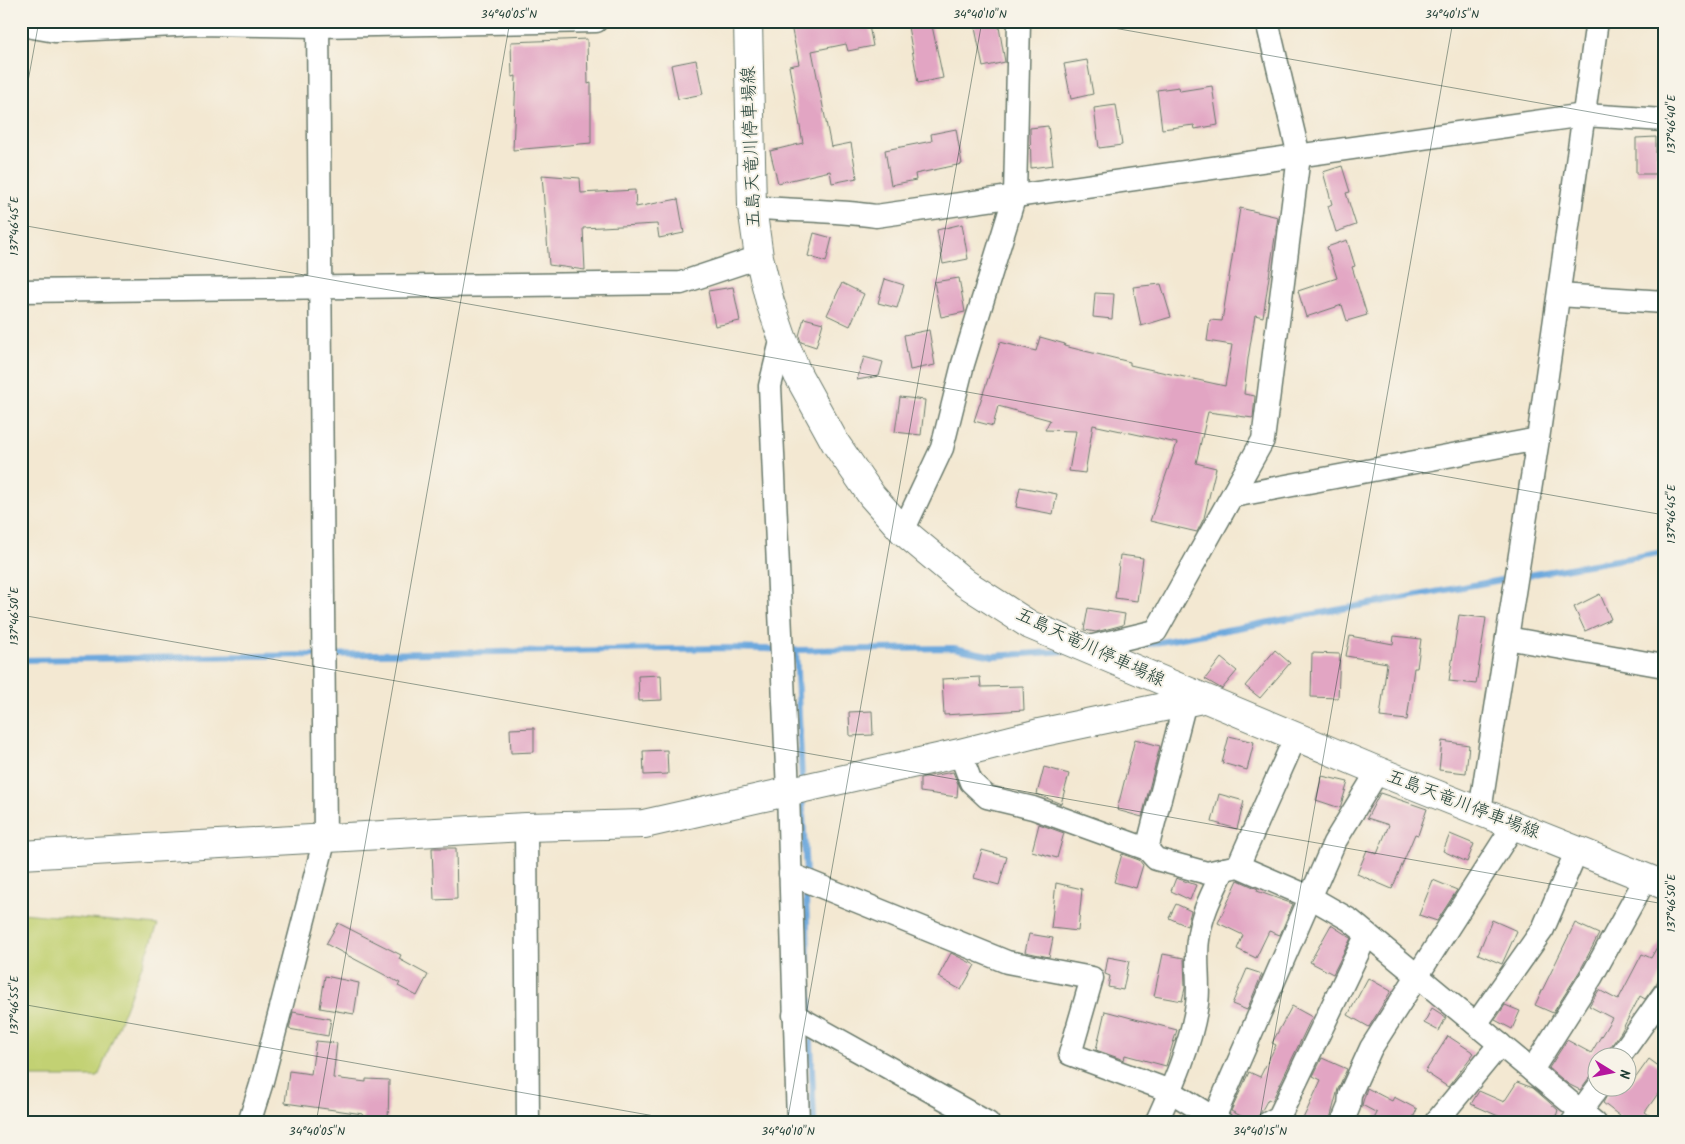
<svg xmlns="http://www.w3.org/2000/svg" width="1685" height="1144" font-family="Kalam,'Klee One',sans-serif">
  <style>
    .green { fill: #c2d173; stroke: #708754 }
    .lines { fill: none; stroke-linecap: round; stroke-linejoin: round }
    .stream { stroke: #6ca8dd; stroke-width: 6 }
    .building { fill: #e2a5c3 }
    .street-casing { stroke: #69796b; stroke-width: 25 }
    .secondary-casing { stroke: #69796b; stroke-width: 30 }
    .street { stroke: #fff; stroke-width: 22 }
    .secondary { stroke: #fff; stroke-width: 28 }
    .ticks { fill: none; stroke: #1f3d34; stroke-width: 1; stroke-opacity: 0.45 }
    .labels { text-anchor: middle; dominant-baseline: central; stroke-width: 4; stroke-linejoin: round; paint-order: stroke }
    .street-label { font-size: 18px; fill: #1f3d34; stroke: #f7f3e8 }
    .neatline { fill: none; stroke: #1f3d34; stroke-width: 2 }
    .ticks-label { font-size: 12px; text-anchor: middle; fill: #1f3d34 }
  </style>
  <rect width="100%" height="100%" fill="#f7f3e8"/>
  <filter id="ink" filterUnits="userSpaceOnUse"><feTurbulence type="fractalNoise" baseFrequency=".02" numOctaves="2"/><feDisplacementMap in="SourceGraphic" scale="10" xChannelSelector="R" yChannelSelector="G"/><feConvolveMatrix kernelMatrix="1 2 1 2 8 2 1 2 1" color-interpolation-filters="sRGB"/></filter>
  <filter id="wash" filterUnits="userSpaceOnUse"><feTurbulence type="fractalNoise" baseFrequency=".0096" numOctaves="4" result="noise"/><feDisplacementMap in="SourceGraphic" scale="20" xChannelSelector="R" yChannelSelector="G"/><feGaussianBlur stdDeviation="1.12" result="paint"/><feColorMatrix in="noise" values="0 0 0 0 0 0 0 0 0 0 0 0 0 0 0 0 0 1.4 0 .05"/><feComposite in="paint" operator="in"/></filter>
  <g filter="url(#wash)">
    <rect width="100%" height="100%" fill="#f3e8d2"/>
    <polygon class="green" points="21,913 158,925 98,1077 21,1077"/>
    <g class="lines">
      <g class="stream">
        <polyline points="1522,576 1664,552"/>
        <polyline points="1138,646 1512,578"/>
        <polyline points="796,650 802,782"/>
        <polyline points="21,660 729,648 796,650 954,648 993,656 1066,651"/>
        <polyline points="802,794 806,875"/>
        <polyline points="806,898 810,1011"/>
        <polyline points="811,1042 814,1123"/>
      </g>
    </g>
    <g id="blocks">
      <g class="building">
        <polygon points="790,21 868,21 873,46 848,51 846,44 812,51 831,147 851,143 857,178 832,183 830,171 778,183 770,151 803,143 789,66 799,64"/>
        <polygon points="907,21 931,21 943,78 918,83"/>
        <polygon points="983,21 998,21 1005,62 983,67 974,23"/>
        <polygon points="587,39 588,84 591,83 591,143 513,150 516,76 512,77 511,42"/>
        <polygon points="696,60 703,94 678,99 671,65"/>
        <polygon points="1087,60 1093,94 1071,99 1064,64"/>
        <polygon points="1212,86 1218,125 1195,129 1194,125 1162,129 1157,90 1179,87 1180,91"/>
        <polygon points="1116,105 1122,145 1099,148 1094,108"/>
        <polygon points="1048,126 1053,165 1031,168 1030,128"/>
        <polygon points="956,129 962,164 915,174 916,180 891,185 885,150 932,141 931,134"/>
        <polygon points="1656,137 1656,174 1636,174 1636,138"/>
        <polygon points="1342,166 1350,192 1346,193 1356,225 1336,232 1328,206 1332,204 1323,172"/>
        <polygon points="542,175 580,178 581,193 635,190 636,207 678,199 684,233 659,238 657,224 583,228 585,270 549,265"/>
        <polygon points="1240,208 1278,217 1263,317 1255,315 1248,359 1244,394 1255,396 1253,418 1208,412 1196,463 1216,468 1204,518 1197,532 1150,521 1177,443 1093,425 1085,473 1069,471 1076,431 1045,430 1050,420 998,406 993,426 974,421 1000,342 1036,351 1040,337 1065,344 1064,346 1130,362 1130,365 1225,386 1232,345 1207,341 1210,320 1222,321"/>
        <polygon points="962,224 968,259 943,264 937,230"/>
        <polygon points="814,233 832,238 826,262 808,256"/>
        <polygon points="1347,240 1355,266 1352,267 1367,315 1347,321 1342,305 1306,317 1298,291 1337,278 1327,247"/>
        <polygon points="959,278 965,312 941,317 934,282"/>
        <polygon points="885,279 904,285 897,308 878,303"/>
        <polygon points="842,283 864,294 850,326 827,315"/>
        <polygon points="1161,284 1171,317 1141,326 1133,287"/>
        <polygon points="733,287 740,321 715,326 708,291"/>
        <polygon points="1095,293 1114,294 1112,319 1093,317"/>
        <polygon points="804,318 823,323 816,347 801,342 799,336"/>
        <polygon points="929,330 935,365 910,370 904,335"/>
        <polygon points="864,357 883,362 879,376 857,380"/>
        <polygon points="900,397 925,400 921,435 895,432"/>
        <polygon points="1020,487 1057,494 1053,514 1016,507"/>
        <polygon points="1120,555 1143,558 1137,601 1115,598"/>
        <polygon points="1600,594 1611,619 1585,631 1574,607"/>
        <polygon points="1088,608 1125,614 1123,625 1096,632 1084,630"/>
        <polygon points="1459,615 1486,618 1476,684 1449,681"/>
        <polygon points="1350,636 1393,644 1394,636 1421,639 1417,668 1414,668 1407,720 1380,717 1387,663 1346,656"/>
        <polygon points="1275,650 1290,663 1260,698 1245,686"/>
        <polygon points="1312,653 1340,654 1338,698 1311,697"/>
        <polygon points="1221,658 1237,671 1222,689 1205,679"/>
        <polygon points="661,675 662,700 639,701 638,676"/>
        <polygon points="980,677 981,687 1023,686 1024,710 944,715 942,679"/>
        <polygon points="872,711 873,735 850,736 849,712"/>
        <polygon points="534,728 534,752 511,753 510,729"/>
        <polygon points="1229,736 1254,742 1247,770 1222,763"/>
        <polygon points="1135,739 1160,746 1142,817 1117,810"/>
        <polygon points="1442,741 1469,745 1466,773 1439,770"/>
        <polygon points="667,750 668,774 644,775 643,751"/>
        <polygon points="1044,767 1069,774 1061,804 1037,794"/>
        <polygon points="953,772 958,784 957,797 920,792 920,778"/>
        <polygon points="1322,776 1348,782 1340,808 1316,800"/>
        <polygon points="1380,793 1427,809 1418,835 1415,834 1392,889 1357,874 1367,850 1377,854 1389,825 1367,818"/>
        <polygon points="1219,794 1244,801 1237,829 1212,822"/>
        <polygon points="1039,824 1064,833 1057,858 1032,851"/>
        <polygon points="1450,834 1474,844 1467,862 1443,851"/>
        <polygon points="432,848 456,848 457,899 434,900"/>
        <polygon points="982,850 1007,857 999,885 974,878"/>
        <polygon points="1122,854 1139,860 1143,865 1136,888 1114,882"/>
        <polygon points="1176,878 1196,885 1190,900 1171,891"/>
        <polygon points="1238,880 1258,889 1257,891 1293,904 1280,935 1269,931 1256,958 1237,949 1243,935 1218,923"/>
        <polygon points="1433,880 1457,890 1437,921 1419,915"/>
        <polygon points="1056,883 1082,889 1078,931 1051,928"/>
        <polygon points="1176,904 1191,911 1187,926 1169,918"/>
        <polygon points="1492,920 1517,931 1502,964 1478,954"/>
        <polygon points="338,923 401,955 399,959 428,975 417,996 398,986 400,983 326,944"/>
        <polygon points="1575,923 1599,934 1581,969 1553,1013 1535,1005"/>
        <polygon points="1331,925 1351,938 1333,974 1310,962"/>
        <polygon points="1029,934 1053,938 1049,957 1025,952"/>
        <polygon points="1664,934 1664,969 1656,984 1645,999 1640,996 1621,1032 1609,1049 1607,1056 1598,1056 1598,1073 1589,1078 1580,1090 1568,1084 1549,1068 1567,1040 1591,1053 1612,1018 1589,1006 1599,990 1618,1000 1642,954 1651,958"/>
        <polygon points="951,953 975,965 961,990 938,977"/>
        <polygon points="1163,954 1184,958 1185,988 1182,1001 1154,996"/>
        <polygon points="1108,957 1129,961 1123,990 1108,987 1110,976 1105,974"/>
        <polygon points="1247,969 1262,974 1247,1010 1232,1004"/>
        <polygon points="325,976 359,983 354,1014 320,1008"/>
        <polygon points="1368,978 1391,991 1369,1027 1348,1015"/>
        <polygon points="1505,1005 1520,1011 1512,1029 1495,1020"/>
        <polygon points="1292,1006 1312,1017 1272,1101 1268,1099 1255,1123 1231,1111 1249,1072 1260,1077 1276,1045 1272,1043"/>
        <polygon points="1432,1008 1446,1017 1439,1031 1424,1023"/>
        <polygon points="1105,1011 1177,1030 1166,1066 1125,1055 1124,1060 1096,1050"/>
        <polygon points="293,1012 331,1019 328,1036 289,1029"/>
        <polygon points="1448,1036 1474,1053 1448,1087 1425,1072"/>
        <polygon points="316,1041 337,1043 333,1078 366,1082 366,1079 389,1080 388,1123 363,1123 363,1114 285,1103 289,1071 311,1074"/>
        <polygon points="1322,1058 1347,1069 1338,1089 1329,1123 1301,1123 1321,1080 1313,1076"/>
        <polygon points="1649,1059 1664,1070 1664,1085 1645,1112 1660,1123 1629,1123 1603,1103 1612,1086 1629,1087"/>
        <polygon points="1517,1082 1533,1088 1558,1110 1554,1123 1533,1115 1543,1119 1541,1123 1514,1123 1471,1104 1479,1091 1504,1102"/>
        <polygon points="1367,1088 1392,1101 1394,1097 1417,1109 1411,1123 1372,1123 1377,1113 1362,1105"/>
      </g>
    </g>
  </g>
  <g filter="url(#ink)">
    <use href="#blocks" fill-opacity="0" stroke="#69796b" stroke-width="1"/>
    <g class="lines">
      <defs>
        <g id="street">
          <polyline points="21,25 55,31 195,24 318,26 596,21"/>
          <path d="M752 207C793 211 834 210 876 216L1584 115 1664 120"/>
          <polyline points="21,291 681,283 759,257"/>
          <polyline points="1559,295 1664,302"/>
          <polyline points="782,337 770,386 788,791 798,1123"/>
          <polyline points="1233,496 1538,439"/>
          <polyline points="903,531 942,448 963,364 1015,195 1019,21"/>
          <polyline points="1507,638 1664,666"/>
          <polyline points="1085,648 1156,631 1263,440 1299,156 1267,21"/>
          <polyline points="960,753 971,782 987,797 1033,808 1147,849 1156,859 1207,873 1238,866 1310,897 1350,920 1595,1123"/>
          <polyline points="1480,811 1538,439 1597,21"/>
          <polyline points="526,827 528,1123"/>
          <polyline points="1147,849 1185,702"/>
          <polyline points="1238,866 1295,738"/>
          <polyline points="790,874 1007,962 1092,978 1070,1054 1170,1091 1222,1123"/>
          <polyline points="794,1015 988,1123"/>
          <polyline points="1476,1024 1543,929 1577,850"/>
          <polyline points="1620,1056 1664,994"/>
          <polyline points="1532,1070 1592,976 1646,878"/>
          <polyline points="1214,1118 1334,843 1378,771"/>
          <polyline points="249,1123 261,1085 325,838 318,21"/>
          <path d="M1156 1123C1173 1086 1191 1045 1197 1004 1200 983 1195 961 1198 940 1201 914 1213 892 1224 869"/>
          <polyline points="1268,1123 1279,1117 1367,934"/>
          <polyline points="1342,1123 1349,1106 1350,1094 1371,1048 1514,825"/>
          <polyline points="1435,1123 1500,1044"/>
          <polyline points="1572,1123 1599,1086"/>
        </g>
        <g id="secondary">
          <polyline points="748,21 752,207 759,257 770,302 782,337 798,375 836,444 872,496 903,531 965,583 1030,625 1378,771 1664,885"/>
          <polyline points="21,855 526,827 644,824 960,753 1039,733 1202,699"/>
        </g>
      </defs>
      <use href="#street" class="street-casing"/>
      <use href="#secondary" class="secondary-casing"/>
      <use href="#street" class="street"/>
      <use href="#secondary" class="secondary"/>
    </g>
  </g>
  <path class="ticks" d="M1074 21 1664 125M21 120 39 21M21 225 1664 515M21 615 1664 904M21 1004 694 1123M316 1123 510 21M787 1123 982 21M1259 1123 1453 21"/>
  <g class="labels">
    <g class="street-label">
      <text transform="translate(752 147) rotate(-92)">五島天竜川停車場線</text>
      <text transform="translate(1090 648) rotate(25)">五島天竜川停車場線</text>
      <text transform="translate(1463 805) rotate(21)">五島天竜川停車場線</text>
    </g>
  </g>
  <rect width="1685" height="1144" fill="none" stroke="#f7f3e8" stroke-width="55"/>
  <g transform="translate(1612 1072) rotate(100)"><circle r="24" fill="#f7f3e8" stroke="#a1aaa0"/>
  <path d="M0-4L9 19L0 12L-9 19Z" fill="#b5179e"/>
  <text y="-8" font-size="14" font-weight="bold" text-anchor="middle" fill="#1f3d34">N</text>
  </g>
  <rect x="28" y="28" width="1630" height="1088" class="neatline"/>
  <g class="ticks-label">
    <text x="509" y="18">34°40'05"N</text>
    <text x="980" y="18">34°40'10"N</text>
    <text x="1452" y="18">34°40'15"N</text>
    <text transform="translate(1671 124) rotate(-90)" y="4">137°46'40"E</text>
    <text transform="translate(14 226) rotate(-90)" y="4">137°46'45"E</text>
    <text transform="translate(1671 514) rotate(-90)" y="4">137°46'45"E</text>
    <text transform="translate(14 616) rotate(-90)" y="4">137°46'50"E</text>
    <text transform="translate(1671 903) rotate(-90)" y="4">137°46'50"E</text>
    <text transform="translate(14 1005) rotate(-90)" y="4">137°46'55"E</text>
    <text x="317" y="1135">34°40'05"N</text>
    <text x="788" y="1135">34°40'10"N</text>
    <text x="1260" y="1135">34°40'15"N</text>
  </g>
</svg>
